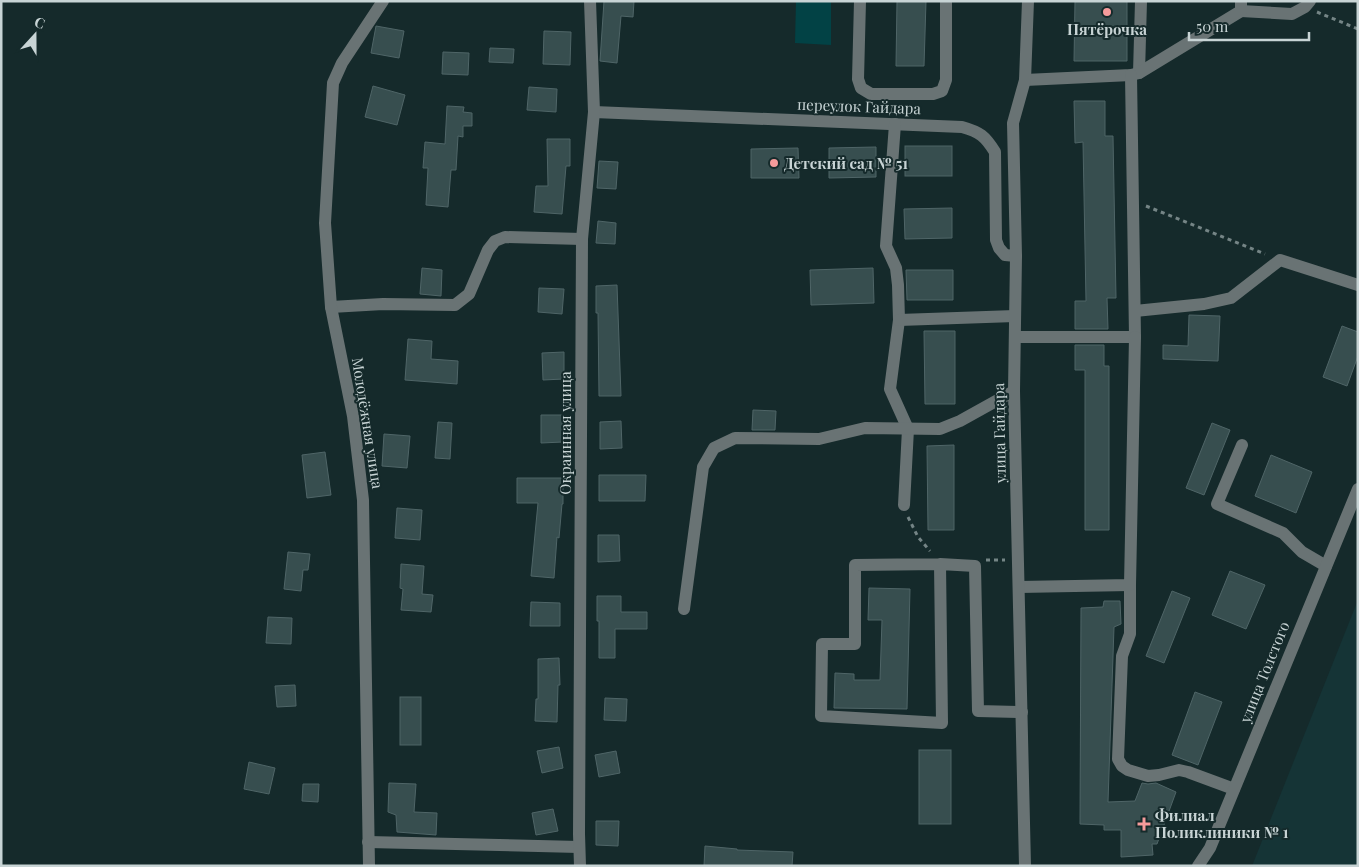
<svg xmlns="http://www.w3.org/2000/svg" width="1359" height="867" font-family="'Playfair Display',serif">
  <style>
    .built { fill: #153436 }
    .green { fill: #024245 }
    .building { fill: #374e4f; stroke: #4f6567 }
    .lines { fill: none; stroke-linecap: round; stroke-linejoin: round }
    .path { stroke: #758586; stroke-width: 3; stroke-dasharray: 4 4; stroke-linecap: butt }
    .minor { stroke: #697374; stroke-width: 12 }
    .poi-dot { fill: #f59b9b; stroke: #152a2b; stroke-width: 2 }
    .labels { text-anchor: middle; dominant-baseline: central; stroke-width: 4; stroke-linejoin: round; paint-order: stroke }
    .poi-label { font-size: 15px; font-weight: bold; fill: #c8d4d5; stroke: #152a2b; text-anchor: start }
    .street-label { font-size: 15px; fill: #c8d4d5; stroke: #152a2b }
  </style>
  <rect width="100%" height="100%" fill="#152a2b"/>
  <polygon class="built" points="1358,600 1358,866 1252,866"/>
  <polygon class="green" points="796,1 831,1 831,45 795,43"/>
  <g class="building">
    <polygon points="604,1 634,1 633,17 621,16 617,63 600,61"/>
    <polygon points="897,1 926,1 924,66 896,66"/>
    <polygon points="1075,1 1127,1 1127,61 1074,61"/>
    <polygon points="376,26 404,31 399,58 371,53"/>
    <polygon points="544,31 571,32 570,65 543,64"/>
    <polygon points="490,48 514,49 513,63 489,62"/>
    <polygon points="443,52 469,53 468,75 442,74"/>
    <polygon points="373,86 405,95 397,125 365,117"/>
    <polygon points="529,87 557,89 556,112 527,110"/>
    <polygon points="1074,101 1105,101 1105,136 1113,136 1116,298 1107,298 1108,329 1075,329 1075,301 1086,301 1083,142 1075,143"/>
    <polygon points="447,106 464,107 463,112 472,113 472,126 463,126 463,137 458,136 456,170 451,170 448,207 426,205 428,168 423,168 425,142 445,144"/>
    <polygon points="547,139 570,139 570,166 566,166 562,214 534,212 536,186 548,186"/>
    <rect x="905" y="146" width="47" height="30"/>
    <polygon points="876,147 876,177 829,178 829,148"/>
    <polygon points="798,148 799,178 751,178 751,149"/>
    <polygon points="599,161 618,162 616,189 597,188"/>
    <polygon points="952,208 952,238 905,239 904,209"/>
    <polygon points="598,221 616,223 615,244 596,243"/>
    <polygon points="422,268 442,270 441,296 420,294"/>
    <polygon points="873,268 874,303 811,305 810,270"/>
    <polygon points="906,270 953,270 953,300 907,300"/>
    <polygon points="617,285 621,396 599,396 598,313 596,313 596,286"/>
    <polygon points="539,288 564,289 562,314 538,312"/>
    <polygon points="1189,315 1220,316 1218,361 1163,359 1163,345 1188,346"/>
    <polygon points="1342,326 1358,332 1358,356 1347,386 1323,377"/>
    <polygon points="924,331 955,331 955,404 925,404"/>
    <polygon points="408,339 432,341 431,359 458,361 457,384 405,380"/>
    <polygon points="1075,345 1104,345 1104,366 1109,366 1109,530 1085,530 1085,370 1075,370"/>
    <polygon points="564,352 564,379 543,380 542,353"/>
    <polygon points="753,410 776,411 775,430 752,430"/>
    <polygon points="541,415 562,415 563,442 541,443"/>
    <polygon points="621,421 622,448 600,449 600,422"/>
    <polygon points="438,422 452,423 450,459 435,458"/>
    <polygon points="1212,423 1230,430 1204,495 1186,488"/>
    <polygon points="384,434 410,436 407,468 382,466"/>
    <polygon points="954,445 954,530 928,530 927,446"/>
    <polygon points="325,452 331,495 307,498 302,455"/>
    <polygon points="1271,455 1312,472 1296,513 1255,496"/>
    <polygon points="599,475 646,475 645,501 599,501"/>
    <polygon points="517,478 563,478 563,504 562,504 559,538 557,537 554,578 531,576 538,503 517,503"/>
    <polygon points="397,508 422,510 420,540 395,538"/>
    <polygon points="598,535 619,535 620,561 598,562"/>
    <polygon points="288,552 310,554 308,570 303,570 301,591 284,589"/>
    <polygon points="401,564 424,566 422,594 433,595 431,612 401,610 403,589 400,588"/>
    <polygon points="1230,571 1265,585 1246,629 1212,615"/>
    <polygon points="869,588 910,589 907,709 834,708 835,673 854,674 854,680 880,680 882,620 868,620"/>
    <polygon points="1172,591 1190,598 1164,663 1146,656"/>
    <polygon points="597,596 621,596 621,612 647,612 647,629 615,629 615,658 599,658 599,621 597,621"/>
    <polygon points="1104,601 1120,601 1121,624 1114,627 1108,802 1135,801 1142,783 1148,784 1156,783 1176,792 1157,844 1152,844 1153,855 1121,857 1121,830 1104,830 1104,825 1080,824 1081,608 1103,607"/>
    <polygon points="531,602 560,603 560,626 530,626"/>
    <polygon points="268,617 292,618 291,644 266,643"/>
    <polygon points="559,658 560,685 558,685 557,722 535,721 536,699 538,699 538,659"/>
    <polygon points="295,685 296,706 277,707 275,686"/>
    <polygon points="1195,692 1222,702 1198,765 1172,755"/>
    <rect x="400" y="697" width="21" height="48"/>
    <polygon points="605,698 627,699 626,721 604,720"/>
    <polygon points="559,747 563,768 542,773 537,751"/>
    <rect x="919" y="750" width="32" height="74"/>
    <polygon points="616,751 620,773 599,777 595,755"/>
    <polygon points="249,762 275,768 269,794 244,789"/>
    <polygon points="389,783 416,784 414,812 437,813 436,835 397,832 396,815 388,812"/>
    <polygon points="303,784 319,784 318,802 302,801"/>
    <polygon points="553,809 558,831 536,835 532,813"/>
    <polygon points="596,821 619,821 618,846 596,845"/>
    <polygon points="705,846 737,849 737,850 793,852 792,866 704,866"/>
  </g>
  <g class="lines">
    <g class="path">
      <polyline points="1317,12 1358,29"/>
      <polyline points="1146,206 1265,254"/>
      <polyline points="908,517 918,537 930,551"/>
      <polyline points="986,560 1005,560"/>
    </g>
    <g class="minor">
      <polyline points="860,1 858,79 861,88 871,94 933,94 942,91 946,80 946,1"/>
      <polyline points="1241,11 1292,14 1305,7 1310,1"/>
      <polyline points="1139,73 1141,1"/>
      <polyline points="1025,80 1131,75 1139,73 1241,11 1241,1"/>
      <path d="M594 112 962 127C980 132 985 136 995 152L996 240 999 248 1005 255 1016 256"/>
      <polyline points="895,124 886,246 896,268 898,285 899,320 890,389 908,429 904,505"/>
      <polyline points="331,307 383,304 455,305 469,294 488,250 495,241 505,237 582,239"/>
      <polyline points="1135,311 1204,304 1231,298 1280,260 1358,285"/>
      <polyline points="899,320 1015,316"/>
      <polyline points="1015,337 1135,337 1131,75"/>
      <polyline points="1242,445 1217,504 1283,533 1302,552 1326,566"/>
      <polyline points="940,564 942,723 821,716 822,644 855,644 855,565 940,564 975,566 978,711 1022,712"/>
      <polyline points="1130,585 1130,634 1122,656 1118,759 1122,766 1128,770 1148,776 1159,775 1179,770 1188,772 1234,789"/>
      <polyline points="1019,587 1130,585 1135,337"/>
      <polyline points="684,609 703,467 714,448 735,438 819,439 865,428 940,429 960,421 1014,391"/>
      <polyline points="368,842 579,847"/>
      <polyline points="369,866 363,500 353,416 331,307 325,223 333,83 342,63 383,1"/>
      <polyline points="580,866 579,834 582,239 594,112 590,1"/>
      <polyline points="1025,866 1014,391 1016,256 1013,123 1025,80 1028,1"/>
      <polyline points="1198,866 1210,848 1358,489"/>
    </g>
  </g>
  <g class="poi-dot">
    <circle cx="1107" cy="12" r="5"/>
    <circle cx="774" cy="163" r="5"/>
    <path d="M1141.5 816.5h5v5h5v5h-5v5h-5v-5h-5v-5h5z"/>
  </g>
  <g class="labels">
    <g class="poi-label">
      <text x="1107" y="29" text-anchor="middle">Пятёрочка</text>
      <text x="784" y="163">Детский сад № 51</text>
      <text x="1155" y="815">Филиал<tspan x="1155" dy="17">Поликлиники № 1</tspan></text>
    </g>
    <g class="street-label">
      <text transform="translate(859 106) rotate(2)">переулок Гайдара</text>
      <text transform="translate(368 423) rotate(81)">Молодёжная улица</text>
      <text transform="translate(565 433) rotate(-90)">Окраинная улица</text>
      <text transform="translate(999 433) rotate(-91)">улица Гайдара</text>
      <text transform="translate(1264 672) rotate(-68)">улица Толстого</text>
    </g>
  </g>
  <rect width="1359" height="867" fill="none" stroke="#c8d4d5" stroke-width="5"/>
  <g transform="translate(35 35) rotate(21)" stroke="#152a2b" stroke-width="4" paint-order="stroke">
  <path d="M0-4L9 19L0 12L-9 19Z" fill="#c8d4d5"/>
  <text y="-8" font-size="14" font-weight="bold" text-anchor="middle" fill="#c8d4d5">С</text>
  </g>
  <path d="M1189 32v8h120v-8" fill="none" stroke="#c8d4d5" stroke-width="2.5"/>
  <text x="1196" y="32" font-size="15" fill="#c8d4d5" stroke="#152a2b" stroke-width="4" paint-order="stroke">50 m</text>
</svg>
